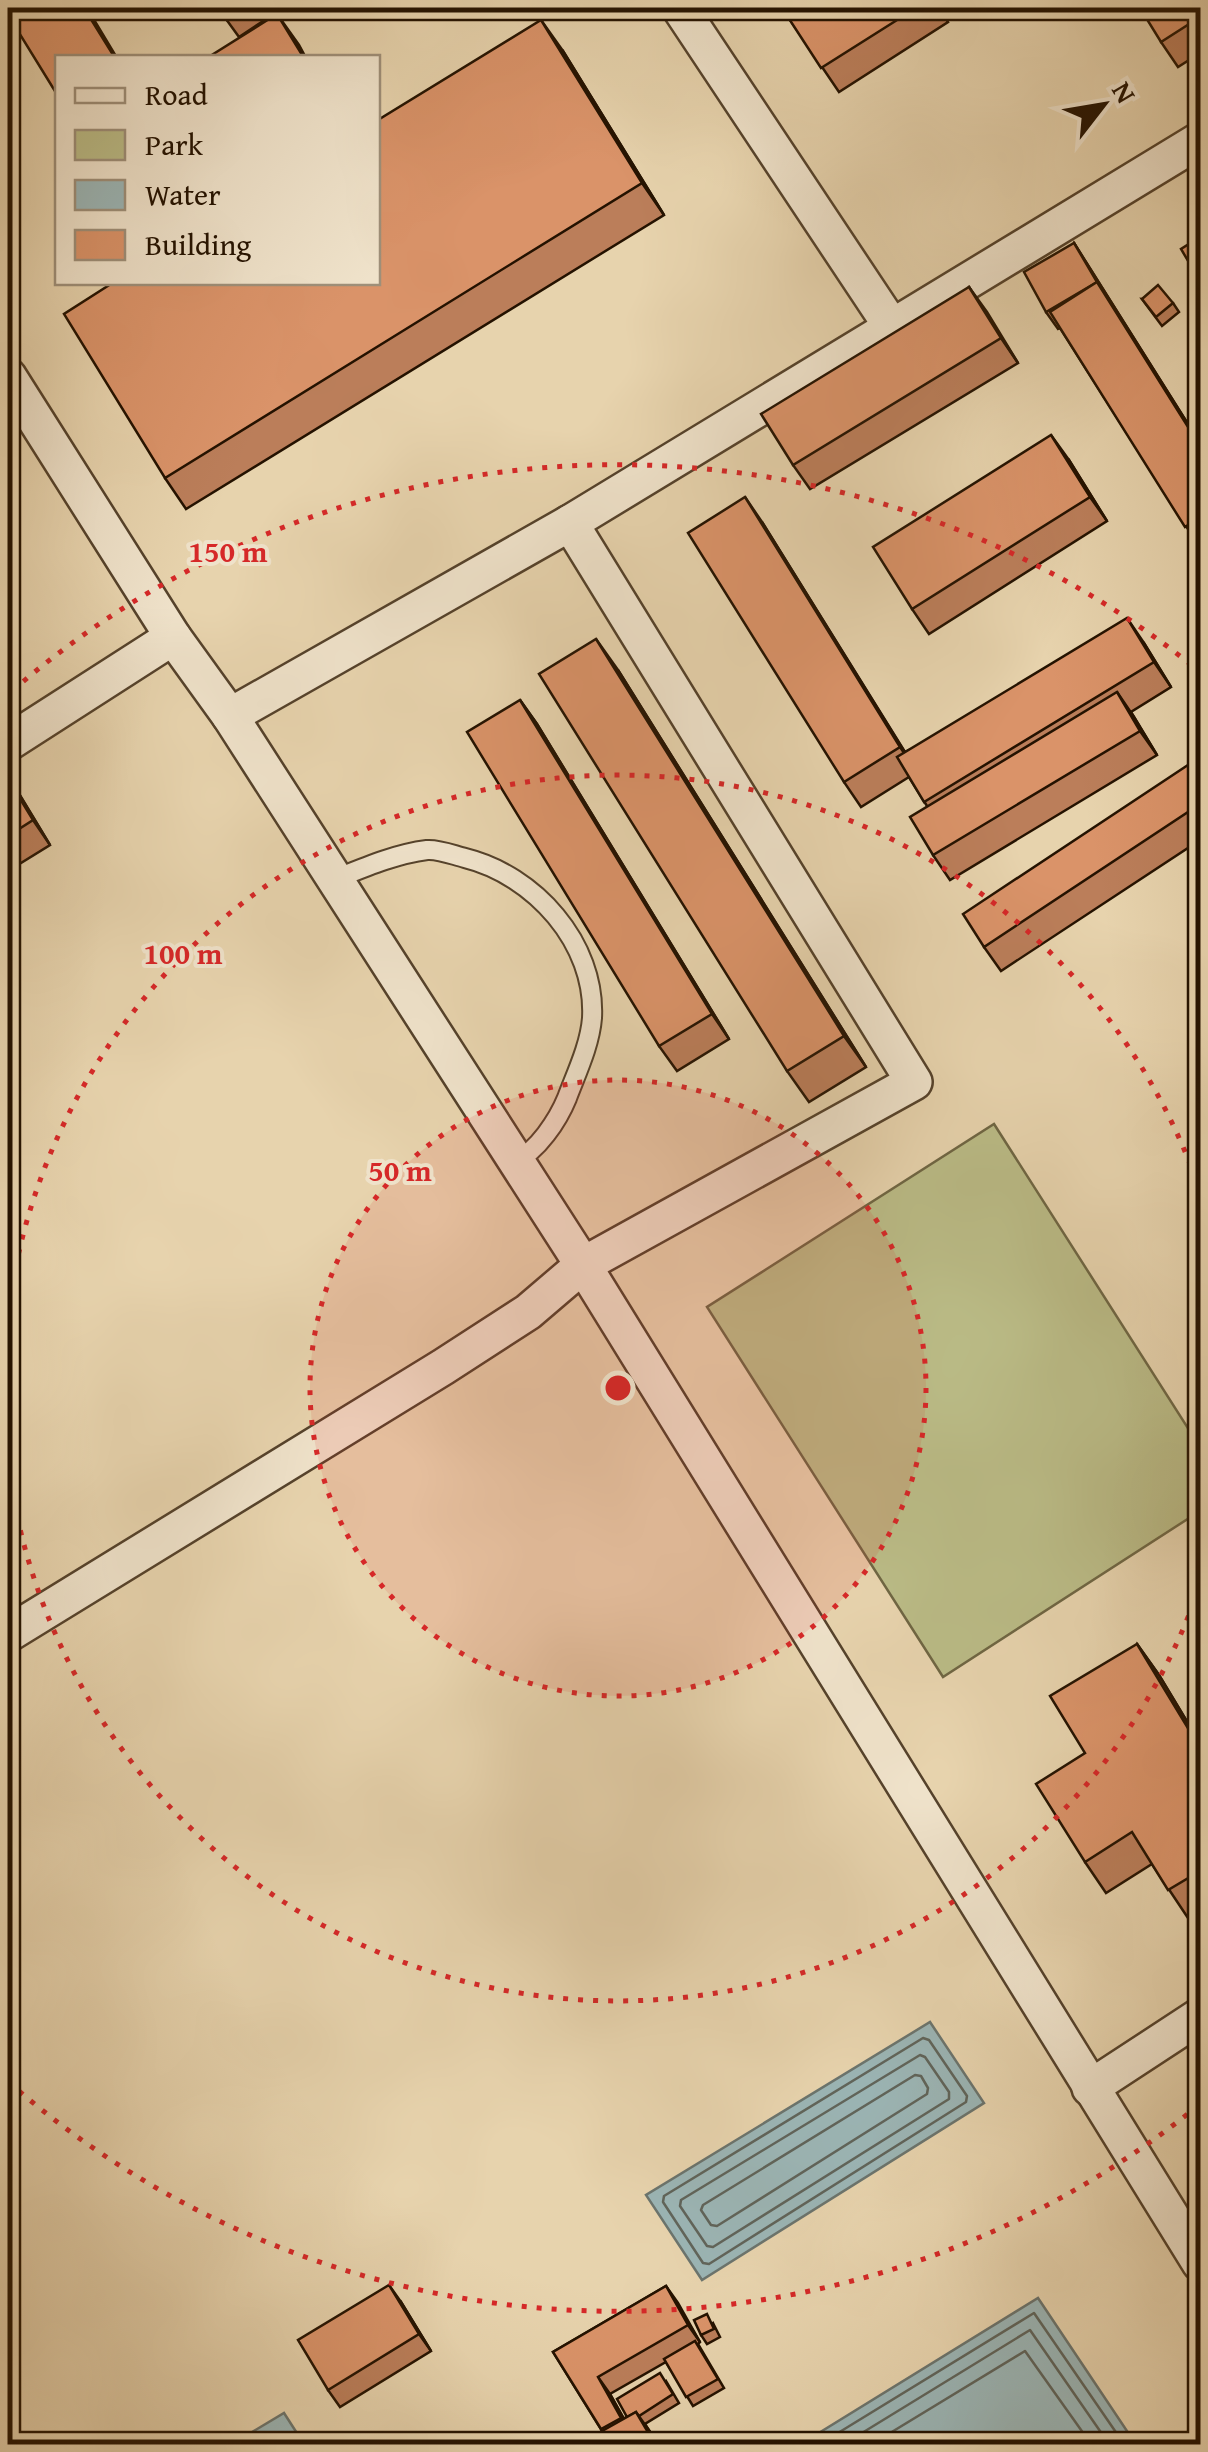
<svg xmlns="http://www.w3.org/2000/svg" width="1208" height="2452" font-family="'Gentium Book Plus',serif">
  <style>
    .green { fill: #babb86; stroke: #6f6643; stroke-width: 2.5 }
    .water { fill: #9bb5b5; stroke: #6b746d; stroke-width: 2.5 }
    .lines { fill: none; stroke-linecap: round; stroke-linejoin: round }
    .shore { stroke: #60645a; stroke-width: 2.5 }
    .lane-casing { stroke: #55422b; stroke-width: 22 }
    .street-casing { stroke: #55422b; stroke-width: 40 }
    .lane { stroke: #efe2ca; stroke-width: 18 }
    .street { stroke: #efe2ca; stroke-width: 35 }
    .wall { fill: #bb7e5a; stroke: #241200; stroke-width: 2.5 }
    .shaded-wall { fill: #99674a; stroke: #241200; stroke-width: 2.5 }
    .building { fill: #da9369; stroke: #241200; stroke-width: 2.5 }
    .ring { fill: none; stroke: #d62828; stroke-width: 5; stroke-dasharray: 5 10 }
    .centre { fill: #d62828; stroke: #efe2ca; stroke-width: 5 }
    .ring-label { font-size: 30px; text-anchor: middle; font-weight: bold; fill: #d62828; stroke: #efe2ca; stroke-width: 8; stroke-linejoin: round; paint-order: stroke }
  </style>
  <rect width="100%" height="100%" fill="#e7d3ad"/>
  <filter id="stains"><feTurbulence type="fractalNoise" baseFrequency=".002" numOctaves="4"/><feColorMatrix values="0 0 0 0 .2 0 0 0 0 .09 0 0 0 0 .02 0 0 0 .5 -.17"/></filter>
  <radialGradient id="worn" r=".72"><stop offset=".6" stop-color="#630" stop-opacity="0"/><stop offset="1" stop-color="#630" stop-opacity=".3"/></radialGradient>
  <polygon class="green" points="994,1124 1200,1447 1200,1511 943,1677 707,1307"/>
  <g class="water">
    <polygon points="930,2022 984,2103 702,2280 646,2195"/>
    <polygon points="1038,2298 1135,2443 801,2444"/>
    <polygon points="284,2413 304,2444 232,2444"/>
  </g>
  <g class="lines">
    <g class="shore">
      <polygon points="923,2038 929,2040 967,2096 966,2102 709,2264 703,2263 663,2202 664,2196"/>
      <polygon points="920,2055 925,2057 949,2092 949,2099 713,2247 707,2246 680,2206 681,2200"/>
      <polygon points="915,2075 921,2076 928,2088 927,2094 717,2226 711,2225 701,2210 703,2205"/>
      <polyline points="820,2444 1034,2313 1124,2444"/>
      <polyline points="844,2444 1030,2330 1109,2444"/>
      <polyline points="872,2444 1025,2351 1091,2444"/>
    </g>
    <defs>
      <path id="lane" d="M333 880C363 868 395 854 427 850 439 849 453 855 465 858 534 875 596 943 592 1018 590 1045 576 1074 567 1098 558 1120 537 1152 515 1161"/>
      <g id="street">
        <polyline points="680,8 892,327"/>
        <polyline points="1200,140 570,523 230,716 583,1265 1200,2263"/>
        <polyline points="8,376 173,637 230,716"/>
        <polyline points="8,743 173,637"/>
        <polyline points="8,1634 443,1367 528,1312 583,1265 914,1082 570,523"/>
        <polyline points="1090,2088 1200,2016"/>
      </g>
    </defs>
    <use href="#lane" class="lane-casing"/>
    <use href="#street" class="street-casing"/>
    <use href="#lane" class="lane"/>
    <use href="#street" class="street"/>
  </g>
  <g class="wall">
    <polygon points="218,8 283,8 239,37"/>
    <polygon points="782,8 939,8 948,22 839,92"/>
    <polygon points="1200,8 1200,53 1178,67 1161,42"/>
    <polygon points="563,51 664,215 186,509 165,478"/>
    <polygon points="1074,243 1200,443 1200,548 1060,328 1058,329 1046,312"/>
    <polygon points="969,287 1018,363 810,489 793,465"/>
    <polygon points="1142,299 1173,303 1179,312 1162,326"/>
    <polygon points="1069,460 1107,521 929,634 912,609"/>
    <polygon points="762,522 905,752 1144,643 1171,687 1131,712 1157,755 950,880 933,855 927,806 909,777 861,807 844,782"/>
    <polygon points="618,670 866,1067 809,1102 787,1071"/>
    <polygon points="520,700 537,724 729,1039 677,1071 659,1046"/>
    <polygon points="8,776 50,845 8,871"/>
    <polygon points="1200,782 1200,840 1001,971 984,947"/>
    <polygon points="1137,1644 1159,1675 1200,1743 1200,1915 1190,1921 1152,1864 1106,1893 1085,1862 1085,1753"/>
    <polygon points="666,2286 700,2342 698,2344 724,2388 693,2406 666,2362 610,2394 624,2419 666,2381 679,2403 645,2424 658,2444 602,2431 553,2352"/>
    <polygon points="401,2302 431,2351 340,2407 328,2390"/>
    <polygon points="713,2323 720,2337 707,2344 701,2335"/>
  </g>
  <g class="shaded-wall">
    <polygon points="84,8 87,8 117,58 115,58"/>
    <polygon points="277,14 299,45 306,58 304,58"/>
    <polygon points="541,20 563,51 664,215 642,183"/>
    <polygon points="1074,243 1200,443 1200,446 1097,282"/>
    <polygon points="969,287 987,312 1018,363 1001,338"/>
    <polygon points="1051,435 1069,460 1107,521 1090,497"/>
    <polygon points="745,497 762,522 917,772 900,747"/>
    <polygon points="1127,618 1144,643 1171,687 1154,662"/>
    <polygon points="596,639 618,670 866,1067 844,1036"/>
    <polygon points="1117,692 1134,717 1157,755 1140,731"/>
    <polygon points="520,700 537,724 729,1039 712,1014"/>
    <polygon points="8,776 12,782 50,845 33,820 8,779"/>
    <polygon points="1137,1644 1159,1675 1200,1743 1200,1748"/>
    <polygon points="389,2285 401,2302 431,2351 419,2334"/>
    <polygon points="666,2286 678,2303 700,2342 688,2325"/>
    <polygon points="598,2377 610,2394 633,2435 621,2418"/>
    <polygon points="636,2412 653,2436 658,2444 655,2444"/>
  </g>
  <g class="building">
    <polygon points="8,8 84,8 115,58 58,58 58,96 8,15"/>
    <polygon points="218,8 246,8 227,20"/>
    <polygon points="782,8 916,8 821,68"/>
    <polygon points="1140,8 1200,8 1200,17 1161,42"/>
    <polygon points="277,14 304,58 207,58"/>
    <polygon points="541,20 642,183 165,478 64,314 114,282 378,282 378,120"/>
    <polygon points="1200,237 1200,281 1181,249"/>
    <polygon points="1074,243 1097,282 1046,312 1024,272"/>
    <polygon points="1097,282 1200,446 1200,517 1185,527 1050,312"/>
    <polygon points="1158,285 1173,303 1156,317 1142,299"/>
    <polygon points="969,287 1001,338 793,465 761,414"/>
    <polygon points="1051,435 1090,497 912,609 873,547"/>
    <polygon points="745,497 900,747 844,782 688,533"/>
    <polygon points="1127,618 1154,662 924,802 897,757"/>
    <polygon points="596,639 844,1036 787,1071 539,674"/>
    <polygon points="1117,692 1140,731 933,855 910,817"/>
    <polygon points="520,700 712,1014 659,1046 467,732"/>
    <polygon points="1188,765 1200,783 1200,804 984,947 963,914"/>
    <polygon points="8,779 33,820 8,836"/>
    <polygon points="1137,1644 1200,1748 1200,1871 1168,1890 1132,1832 1085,1862 1036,1784 1085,1753 1050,1696"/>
    <polygon points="389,2285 419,2334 328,2390 298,2340"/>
    <polygon points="666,2286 688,2325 598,2377 621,2418 601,2429 553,2352"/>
    <polygon points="707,2314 714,2329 701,2335 694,2320"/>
    <polygon points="695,2341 718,2379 686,2397 664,2359"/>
    <polygon points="660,2373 673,2394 639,2416 636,2412 627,2417 617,2399"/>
    <polygon points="636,2412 655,2444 579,2444"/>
  </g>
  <circle cx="618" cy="1388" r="308" fill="#d62828" fill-opacity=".12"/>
  <g class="ring">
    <circle cx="618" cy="1388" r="308"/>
    <path d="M1199 1588A615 615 0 0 1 8 1463M8 1313A615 615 0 0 1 1199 1188"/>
    <path d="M1199 2105A923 923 0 0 1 12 2085M12 691A923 923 0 0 1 1199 671"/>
  </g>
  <circle cx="618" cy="1388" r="15" class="centre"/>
  <g class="ring-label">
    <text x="228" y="562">150 m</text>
    <text x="183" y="964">100 m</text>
    <text x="400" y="1181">50 m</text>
  </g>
  <rect width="1208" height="2452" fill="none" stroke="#e7d3ad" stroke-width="40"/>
  <rect x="10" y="10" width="1188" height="2432" fill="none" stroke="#241200" stroke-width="5"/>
  <rect x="20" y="20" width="1168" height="2412" fill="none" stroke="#241200" stroke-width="2.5"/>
  <rect x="55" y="55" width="325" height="230" fill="#efe2ca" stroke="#9e8f79" stroke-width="2.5"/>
  <rect x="75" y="88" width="50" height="15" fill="#efe2ca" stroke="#9e8f79" stroke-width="2.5"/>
  <text x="145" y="105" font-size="30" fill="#241200">Road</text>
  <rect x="75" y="130" width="50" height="30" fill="#babb86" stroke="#9e8f79" stroke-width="2.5"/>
  <text x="145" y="155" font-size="30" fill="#241200">Park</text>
  <rect x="75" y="180" width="50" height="30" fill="#9bb5b5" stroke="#9e8f79" stroke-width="2.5"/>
  <text x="145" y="205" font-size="30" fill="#241200">Water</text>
  <rect x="75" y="230" width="50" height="30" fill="#da9369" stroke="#9e8f79" stroke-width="2.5"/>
  <text x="145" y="255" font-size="30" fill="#241200">Building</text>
  <g transform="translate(1103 105) rotate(59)" stroke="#efe2ca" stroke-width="8" paint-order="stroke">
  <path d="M0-8L18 38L0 25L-18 38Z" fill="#241200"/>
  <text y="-15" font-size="28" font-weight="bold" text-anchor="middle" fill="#241200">N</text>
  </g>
  <rect width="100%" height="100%" filter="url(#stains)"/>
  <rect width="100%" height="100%" fill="url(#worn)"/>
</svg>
